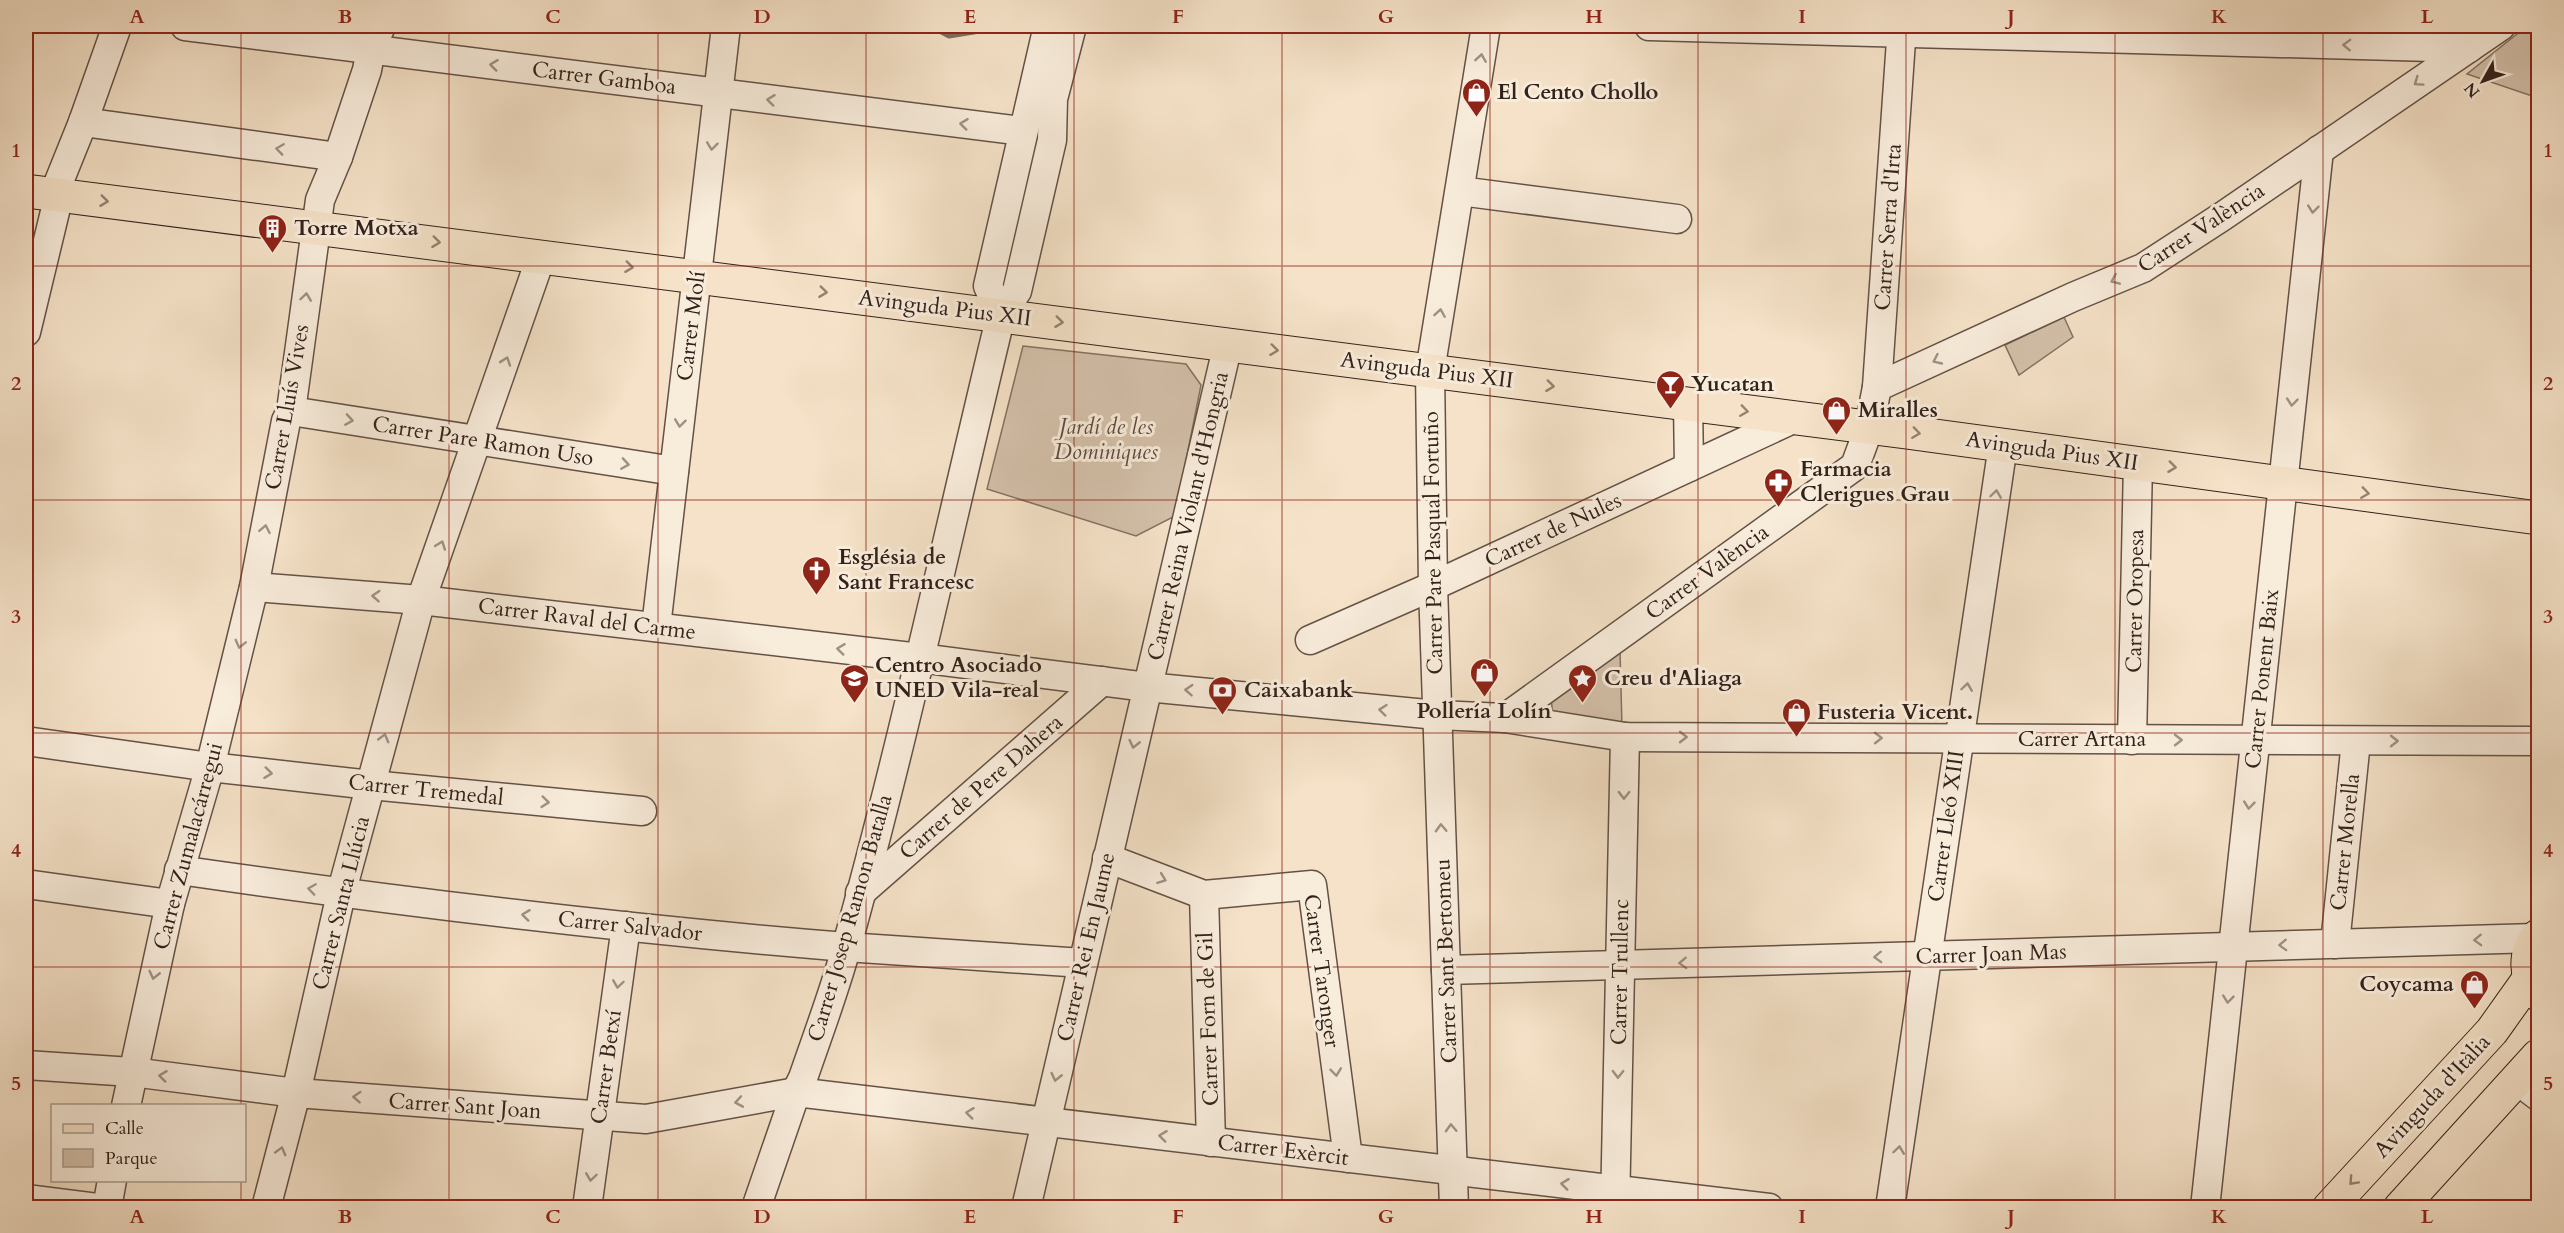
<svg xmlns="http://www.w3.org/2000/svg" width="2564" height="1233" font-family="Cardo,serif">
  <style>
    .green { fill: #d4c1ab; stroke: #847263; stroke-width: 1.5 }
    .lines { fill: none; stroke-linecap: round; stroke-linejoin: round }
    .stream { stroke: #806e5f; stroke-width: 7 }
    .minor-casing { stroke: #645246; stroke-width: 31 }
    .major-casing { stroke: #33221b; stroke-width: 35 }
    .minor { stroke: #f8ecdb; stroke-width: 28 }
    .major { stroke: #f5e2c8; stroke-width: 33 }
    .oneway { stroke: #9f9185 }
    .oneway2 { stroke: #948272 }
    .grid { fill: none; stroke: #8f2418; stroke-width: 1.5; stroke-opacity: 0.55 }
    .labels { text-anchor: middle; dominant-baseline: central; stroke-width: 6; stroke-linejoin: round; paint-order: stroke }
    .street-label { font-size: 22px; fill: #33221b; stroke: #f8ecdb }
    .poi-label { font-size: 22px; font-weight: bold; fill: #33221b; stroke: #f8ecdb; text-anchor: start }
    .park-label { font-size: 22px; font-style: italic; fill: #5b4a3f; stroke: #f8ecdb }
    .neatline { fill: none; stroke: #8f2418; stroke-width: 2 }
    .grid-label { font-size: 20px; text-anchor: middle; font-weight: bold; fill: #8f2418 }
  </style>
  <rect width="100%" height="100%" fill="#f5e2c8"/>
  <filter id="stains"><feTurbulence type="fractalNoise" baseFrequency=".00333" numOctaves="4"/><feColorMatrix values="0 0 0 0 .2 0 0 0 0 .09 0 0 0 0 .02 0 0 0 .5 -.17"/></filter>
  <radialGradient id="worn" r=".72"><stop offset=".6" stop-color="#630" stop-opacity="0"/><stop offset="1" stop-color="#630" stop-opacity=".3"/></radialGradient>
  <g class="green">
    <polygon points="2527,26 2538,26 2538,98 2467,74"/>
    <polygon points="2064,317 2073,337 2019,375 2005,345"/>
    <polygon points="1023,346 1186,364 1201,385 1175,516 1136,536 987,489"/>
    <polygon points="1620,650 1622,727 1553,717 1551,697"/>
  </g>
  <g class="lines">
    <polyline class="stream" points="932,26 949,35 1004,26"/>
    <defs>
      <g id="minor">
        <polyline points="185,26 1022,131"/>
        <polyline points="1649,26 2469,48"/>
        <polyline points="83,122 338,157"/>
        <polyline points="1460,191 1677,219"/>
        <polyline points="54,194 83,122 117,26"/>
        <polyline points="1001,315 988,286 1048,26"/>
        <polyline points="26,332 59,195"/>
        <polyline points="1877,387 2073,297 2143,268 2223,216 2501,26"/>
        <polyline points="1688,404 1689,467"/>
        <polyline points="291,411 674,471"/>
        <polyline points="254,587 421,600 920,658 1147,687 1437,715 1505,718 1625,737 2538,741"/>
        <polyline points="656,627 726,26"/>
        <polyline points="1310,640 1433,586 1795,418"/>
        <polyline points="1505,718 1855,466 1869,428 1877,387 1902,26"/>
        <polyline points="2132,740 2138,463"/>
        <polyline points="26,741 210,767 371,785 642,811"/>
        <polyline points="1107,858 1204,895 1312,885 1348,1158"/>
        <path d="M179 870C401 902 623 929 846 947 925 953 1004 957 1083 963"/>
        <polyline points="26,884 170,904"/>
        <polyline points="860,893 1102,681"/>
        <polyline points="1204,895 1211,1142"/>
        <polyline points="2335,944 2356,741"/>
        <polyline points="1446,970 2536,938"/>
        <polyline points="26,1065 132,1072 296,1093 646,1119 796,1092 1769,1208"/>
        <polyline points="2517,1080 2538,1096"/>
        <polyline points="126,1106 170,904 210,767 254,587 286,421 291,411 320,200 338,157 367,70 371,49 381,26"/>
        <polyline points="26,1199 97,1208"/>
        <polyline points="107,1208 112,1180"/>
        <polyline points="266,1208 296,1093 341,894 421,600 541,257"/>
        <polyline points="587,1208 626,926"/>
        <path d="M756 1208 796 1092 803 1078C818 1034 835 990 847 945 905 736 950 525 1001 315L1017 291 1052 140 1053 99 1072 26"/>
        <polyline points="1026,1208 1228,344"/>
        <polyline points="1454,1208 1433,586 1430,371 1486,26"/>
        <polyline points="1615,1208 1625,737"/>
        <polyline points="1890,1208 2003,445"/>
        <polyline points="2205,1208 2319,150"/>
      </g>
      <g id="major">
        <polyline points="26,191 1906,432 2538,518"/>
        <path d="M2538 936C2524 953 2525 977 2538 994"/>
        <polyline points="2329,1208 2492,1031 2529,979"/>
        <polyline points="2400,1208 2538,1056"/>
      </g>
    </defs>
    <use href="#minor" class="minor-casing"/>
    <use href="#major" class="major-casing"/>
    <use href="#minor" class="minor"/>
    <use href="#major" class="major"/>
  </g>
  <defs><path id="oneway-chevron" d="M-2-3.5L2.5 0L-2 3.5" fill="none" stroke-width="1.6" stroke-linecap="round" stroke-linejoin="round" transform="scale(1.5)"/></defs>
  <g class="oneway">
    <use href="#oneway-chevron" transform="translate(2347 45) rotate(-178)"/>
    <use href="#oneway-chevron" transform="translate(1481 58) rotate(-81)"/>
    <use href="#oneway-chevron" transform="translate(494 65) rotate(-173)"/>
    <use href="#oneway-chevron" transform="translate(2418 82) rotate(145)"/>
    <use href="#oneway-chevron" transform="translate(771 100) rotate(-173)"/>
    <use href="#oneway-chevron" transform="translate(964 124) rotate(-173)"/>
    <use href="#oneway-chevron" transform="translate(712 146) rotate(97)"/>
    <use href="#oneway-chevron" transform="translate(280 149) rotate(-172)"/>
    <use href="#oneway-chevron" transform="translate(2313 209) rotate(96)"/>
    <use href="#oneway-chevron" transform="translate(2115 280) rotate(157)"/>
    <use href="#oneway-chevron" transform="translate(306 297) rotate(-82)"/>
    <use href="#oneway-chevron" transform="translate(1440 313) rotate(-81)"/>
    <use href="#oneway-chevron" transform="translate(1937 360) rotate(155)"/>
    <use href="#oneway-chevron" transform="translate(506 361) rotate(-71)"/>
    <use href="#oneway-chevron" transform="translate(2292 402) rotate(96)"/>
    <use href="#oneway-chevron" transform="translate(349 420) rotate(9)"/>
    <use href="#oneway-chevron" transform="translate(680 423) rotate(97)"/>
    <use href="#oneway-chevron" transform="translate(625 464) rotate(9)"/>
    <use href="#oneway-chevron" transform="translate(1996 494) rotate(-82)"/>
    <use href="#oneway-chevron" transform="translate(265 529) rotate(-79)"/>
    <use href="#oneway-chevron" transform="translate(441 545) rotate(-70)"/>
    <use href="#oneway-chevron" transform="translate(376 596) rotate(-176)"/>
    <use href="#oneway-chevron" transform="translate(240 644) rotate(104)"/>
    <use href="#oneway-chevron" transform="translate(841 649) rotate(-173)"/>
    <use href="#oneway-chevron" transform="translate(1967 687) rotate(-82)"/>
    <use href="#oneway-chevron" transform="translate(1189 690) rotate(-176)"/>
    <use href="#oneway-chevron" transform="translate(1383 710) rotate(-174)"/>
    <use href="#oneway-chevron" transform="translate(1683 737)"/>
    <use href="#oneway-chevron" transform="translate(384 738) rotate(-75)"/>
    <use href="#oneway-chevron" transform="translate(1878 738)"/>
    <use href="#oneway-chevron" transform="translate(2178 740)"/>
    <use href="#oneway-chevron" transform="translate(2394 741)"/>
    <use href="#oneway-chevron" transform="translate(1134 744) rotate(103)"/>
    <use href="#oneway-chevron" transform="translate(268 773) rotate(7)"/>
    <use href="#oneway-chevron" transform="translate(1624 795) rotate(91)"/>
    <use href="#oneway-chevron" transform="translate(545 802) rotate(6)"/>
    <use href="#oneway-chevron" transform="translate(2249 805) rotate(96)"/>
    <use href="#oneway-chevron" transform="translate(1441 828) rotate(-92)"/>
    <use href="#oneway-chevron" transform="translate(1162 879) rotate(21)"/>
    <use href="#oneway-chevron" transform="translate(312 889) rotate(-172)"/>
    <use href="#oneway-chevron" transform="translate(526 915) rotate(-173)"/>
    <use href="#oneway-chevron" transform="translate(2478 940) rotate(178)"/>
    <use href="#oneway-chevron" transform="translate(2283 945) rotate(178)"/>
    <use href="#oneway-chevron" transform="translate(1878 957) rotate(178)"/>
    <use href="#oneway-chevron" transform="translate(1683 963) rotate(178)"/>
    <use href="#oneway-chevron" transform="translate(154 975) rotate(103)"/>
    <use href="#oneway-chevron" transform="translate(618 984) rotate(98)"/>
    <use href="#oneway-chevron" transform="translate(2228 999) rotate(96)"/>
    <use href="#oneway-chevron" transform="translate(1336 1072) rotate(83)"/>
    <use href="#oneway-chevron" transform="translate(1618 1074) rotate(91)"/>
    <use href="#oneway-chevron" transform="translate(163 1076) rotate(-173)"/>
    <use href="#oneway-chevron" transform="translate(1056 1077) rotate(103)"/>
    <use href="#oneway-chevron" transform="translate(357 1097) rotate(-176)"/>
    <use href="#oneway-chevron" transform="translate(739 1102) rotate(170)"/>
    <use href="#oneway-chevron" transform="translate(970 1113) rotate(-173)"/>
    <use href="#oneway-chevron" transform="translate(1451 1128) rotate(-92)"/>
    <use href="#oneway-chevron" transform="translate(1163 1136) rotate(-173)"/>
    <use href="#oneway-chevron" transform="translate(1899 1150) rotate(-82)"/>
    <use href="#oneway-chevron" transform="translate(281 1151) rotate(-75)"/>
    <use href="#oneway-chevron" transform="translate(591 1177) rotate(98)"/>
    <use href="#oneway-chevron" transform="translate(1565 1184) rotate(-173)"/>
  </g>
  <g class="oneway2">
    <use href="#oneway-chevron" transform="translate(104 201) rotate(7)"/>
    <use href="#oneway-chevron" transform="translate(436 242) rotate(7)"/>
    <use href="#oneway-chevron" transform="translate(629 267) rotate(7)"/>
    <use href="#oneway-chevron" transform="translate(823 292) rotate(7)"/>
    <use href="#oneway-chevron" transform="translate(1059 322) rotate(7)"/>
    <use href="#oneway-chevron" transform="translate(1274 350) rotate(7)"/>
    <use href="#oneway-chevron" transform="translate(1550 386) rotate(7)"/>
    <use href="#oneway-chevron" transform="translate(1744 411) rotate(8)"/>
    <use href="#oneway-chevron" transform="translate(1916 433) rotate(8)"/>
    <use href="#oneway-chevron" transform="translate(2172 467) rotate(7)"/>
    <use href="#oneway-chevron" transform="translate(2365 493) rotate(8)"/>
    <use href="#oneway-chevron" transform="translate(2353 1181) rotate(133)"/>
  </g>
  <path class="grid" d="M241 26V1106M449 26V1208M658 26V1208M866 26V1208M1074 26V1208M1282 26V1208M1490 26V1208M1698 26V1208M1906 26V1208M2115 26V1208M2323 26V1208M26 266H2538M26 500H2538M26 733H2538M26 967H2538M241 1180V1208"/>
  <defs>
    <symbol id="shop-pin" viewBox="-11 -11 22 30"><path d="M0 17L-7.5 6A9.5 9.5 0 1 1 7.5 6Z" fill="#8f2418" stroke="#f8ecdb"/><path d="M-5-2.5h2.3a2.7 3.5 0 0 1 5.4 0H5L5.5 6h-11ZM-1.5-2.5h3a1.5 2.3 0 0 0-3 0Z" fill="#fff"/></symbol>
    <symbol id="building-pin" viewBox="-11 -11 22 30"><path d="M0 17L-7.5 6A9.5 9.5 0 1 1 7.5 6Z" fill="#8f2418" stroke="#f8ecdb"/><path d="M-4-6H4V6H1V3H-1V6H-4ZM-2.5-4.3h1.7v1.8h-1.7ZM.8-4.3h1.7v1.8H.8ZM-2.5-1h1.7V.8h-1.7ZM.8-1h1.7V.8H.8Z" fill="#fff"/></symbol>
    <symbol id="bar-pin" viewBox="-11 -11 22 30"><path d="M0 17L-7.5 6A9.5 9.5 0 1 1 7.5 6Z" fill="#8f2418" stroke="#f8ecdb"/><path d="M-6-5H6L.8 .8V4.5H3.5V6h-7V4.5H-.8V.8Z" fill="#fff"/></symbol>
    <symbol id="pharmacy-pin" viewBox="-11 -11 22 30"><path d="M0 17L-7.5 6A9.5 9.5 0 1 1 7.5 6Z" fill="#8f2418" stroke="#f8ecdb"/><path d="M-2-6h4v4h4v4h-4v4h-4v-4h-4v-4h4Z" fill="#fff"/></symbol>
    <symbol id="church-pin" viewBox="-11 -11 22 30"><path d="M0 17L-7.5 6A9.5 9.5 0 1 1 7.5 6Z" fill="#8f2418" stroke="#f8ecdb"/><path d="M-1.2-6h2.4v3.5h3.3v2.4h-3.3V6h-2.4V-.1h-3.3v-2.4h3.3Z" fill="#fff"/></symbol>
    <symbol id="university-pin" viewBox="-11 -11 22 30"><path d="M0 17L-7.5 6A9.5 9.5 0 1 1 7.5 6Z" fill="#8f2418" stroke="#f8ecdb"/><path d="M0-5L7-2L0 1L-7-2ZM-4 1L0 2.5L4 1V4Q0 6-4 4Z" fill="#fff"/></symbol>
    <symbol id="sight-pin" viewBox="-11 -11 22 30"><path d="M0 17L-7.5 6A9.5 9.5 0 1 1 7.5 6Z" fill="#8f2418" stroke="#f8ecdb"/><path d="M0-6L1.8-2.2L6-1.7L2.9 1.2L3.7 5.4L0 3.3L-3.7 5.4L-2.9 1.2L-6-1.7L-1.8-2.2Z" fill="#fff"/></symbol>
    <symbol id="bank-pin" viewBox="-11 -11 22 30"><path d="M0 17L-7.5 6A9.5 9.5 0 1 1 7.5 6Z" fill="#8f2418" stroke="#f8ecdb"/><path d="M-6-4H6V4H-6ZM0-2.3a2.3 2.3 0 1 0 0 4.6a2.3 2.3 0 1 0 0-4.6Z" fill="#fff"/></symbol>
  </defs>
  <g fill-rule="evenodd">
    <use href="#shop-pin" x="1460" y="76" width="33" height="45"/>
    <use href="#building-pin" x="256" y="212" width="33" height="45"/>
    <use href="#bar-pin" x="1654" y="368" width="33" height="45"/>
    <use href="#shop-pin" x="1820" y="394" width="33" height="45"/>
    <use href="#pharmacy-pin" x="1762" y="466" width="33" height="45"/>
    <use href="#church-pin" x="800" y="554" width="33" height="45"/>
    <use href="#shop-pin" x="1468" y="656" width="33" height="45"/>
    <use href="#university-pin" x="838" y="662" width="33" height="45"/>
    <use href="#sight-pin" x="1566" y="662" width="33" height="45"/>
    <use href="#bank-pin" x="1206" y="674" width="33" height="45"/>
    <use href="#shop-pin" x="1780" y="696" width="33" height="45"/>
    <use href="#shop-pin" x="2458" y="968" width="33" height="45"/>
  </g>
  <g class="labels">
    <g class="street-label">
      <text transform="translate(604 78) rotate(7)">Carrer Gamboa</text>
      <text transform="translate(1888 227) rotate(-86)">Carrer Serra d'Irta</text>
      <text transform="translate(2201 228) rotate(-33)">Carrer València</text>
      <text transform="translate(945 308) rotate(7)">Avinguda Pius XII</text>
      <text transform="translate(691 326) rotate(-83)">Carrer Molí</text>
      <text transform="translate(1427 370) rotate(7)">Avinguda Pius XII</text>
      <text transform="translate(287 407) rotate(-80)">Carrer Lluís Vives</text>
      <text transform="translate(483 441) rotate(9)">Carrer Pare Ramon Uso</text>
      <text transform="translate(2052 451) rotate(8)">Avinguda Pius XII</text>
      <text transform="translate(1188 516) rotate(-77)">Carrer Reina Violant d'Hongria</text>
      <text transform="translate(1553 530) rotate(-25)">Carrer de Nules</text>
      <text transform="translate(1433 543) rotate(-91)">Carrer Pare Pasqual Fortuño</text>
      <text transform="translate(1707 572) rotate(-36)">Carrer València</text>
      <text transform="translate(2135 601) rotate(-89)">Carrer Oropesa</text>
      <text transform="translate(587 619) rotate(7)">Carrer Raval del Carme</text>
      <text transform="translate(2262 679) rotate(-84)">Carrer Ponent Baix</text>
      <text x="2082" y="739">Carrer Artana</text>
      <text transform="translate(981 787) rotate(-41)">Carrer de Pere Dahera</text>
      <text transform="translate(426 790) rotate(6)">Carrer Tremedal</text>
      <text transform="translate(1946 826) rotate(-82)">Carrer Lleó XIII</text>
      <text transform="translate(2345 842) rotate(-84)">Carrer Morella</text>
      <text transform="translate(188 846) rotate(-75)">Carrer Zumalacárregui</text>
      <text transform="translate(341 903) rotate(-76)">Carrer Santa Llúcia</text>
      <text transform="translate(850 918) rotate(-74)">Carrer Josep Ramon Batalla</text>
      <text transform="translate(630 926) rotate(6)">Carrer Salvador</text>
      <text transform="translate(1086 947) rotate(-77)">Carrer Rei En Jaume</text>
      <text transform="translate(1991 954) rotate(-2)">Carrer Joan Mas</text>
      <text transform="translate(1446 961) rotate(-92)">Carrer Sant Bertomeu</text>
      <text transform="translate(1322 971) rotate(82)">Carrer Taronger</text>
      <text transform="translate(1620 972) rotate(-89)">Carrer Trullenc</text>
      <text transform="translate(1208 1019) rotate(-92)">Carrer Forn de Gil</text>
      <text transform="translate(606 1067) rotate(-82)">Carrer Betxí</text>
      <text transform="translate(2432 1096) rotate(-47)">Avinguda d'Itàlia</text>
      <text transform="translate(465 1106) rotate(4)">Carrer Sant Joan</text>
      <text transform="translate(1283 1150) rotate(7)">Carrer Exèrcit</text>
    </g>
    <g class="poi-label">
      <text x="1497" y="92">El Cento Chollo</text>
      <text x="294" y="228">Torre Motxa</text>
      <text x="1691" y="384">Yucatan</text>
      <text x="1858" y="410">Miralles</text>
      <text x="1800" y="469">Farmacia<tspan x="1800" dy="25">Clerigues Grau</tspan></text>
      <text x="838" y="557">Església de<tspan x="838" dy="25">Sant Francesc</tspan></text>
      <text x="875" y="665">Centro Asociado<tspan x="875" dy="25">UNED Vila-real</tspan></text>
      <text x="1604" y="678">Creu d'Aliaga</text>
      <text x="1244" y="690">Caixabank</text>
      <text x="1484" y="711" text-anchor="middle">Pollería Lolín</text>
      <text x="1817" y="712">Fusteria Vicent.</text>
      <text x="2454" y="984" text-anchor="end">Coycama</text>
    </g>
    <g class="park-label">
      <text x="1106" y="427">Jardí de les<tspan x="1106" dy="25">Dominiques</tspan></text>
    </g>
  </g>
  <rect width="2564" height="1233" fill="none" stroke="#f5e2c8" stroke-width="66"/>
  <rect x="51" y="1104" width="195" height="78" fill="#f8ecdb" stroke="#a99b8e" stroke-width="1.5"/>
  <rect x="63" y="1124" width="30" height="9" fill="#f5e2c8" stroke="#a99b8e" stroke-width="1.5"/>
  <text x="105" y="1134" font-size="18" fill="#33221b">Calle</text>
  <rect x="63" y="1149" width="30" height="18" fill="#d4c1ab" stroke="#a99b8e" stroke-width="1.5"/>
  <text x="105" y="1164" font-size="18" fill="#33221b">Parque</text>
  <g transform="translate(2483 81) rotate(230)" stroke="#f8ecdb" stroke-width="4.5" paint-order="stroke">
  <path d="M0-4.5L10 22L0 15L-10 22Z" fill="#33221b"/>
  <text y="-9" font-size="16" font-weight="bold" text-anchor="middle" fill="#33221b">N</text>
  </g>
  <rect x="33" y="33" width="2498" height="1167" class="neatline"/>
  <g class="grid-label">
    <text x="137" y="23">A</text>
    <text x="345" y="23">B</text>
    <text x="553" y="23">C</text>
    <text x="762" y="23">D</text>
    <text x="970" y="23">E</text>
    <text x="1178" y="23">F</text>
    <text x="1386" y="23">G</text>
    <text x="1594" y="23">H</text>
    <text x="1802" y="23">I</text>
    <text x="2011" y="23">J</text>
    <text x="2219" y="23">K</text>
    <text x="2427" y="23">L</text>
    <text x="16" y="157">1</text>
    <text x="2548" y="157">1</text>
    <text x="16" y="390">2</text>
    <text x="2548" y="390">2</text>
    <text x="16" y="623">3</text>
    <text x="2548" y="623">3</text>
    <text x="16" y="857">4</text>
    <text x="2548" y="857">4</text>
    <text x="16" y="1090">5</text>
    <text x="2548" y="1090">5</text>
    <text x="137" y="1223">A</text>
    <text x="345" y="1223">B</text>
    <text x="553" y="1223">C</text>
    <text x="762" y="1223">D</text>
    <text x="970" y="1223">E</text>
    <text x="1178" y="1223">F</text>
    <text x="1386" y="1223">G</text>
    <text x="1594" y="1223">H</text>
    <text x="1802" y="1223">I</text>
    <text x="2011" y="1223">J</text>
    <text x="2219" y="1223">K</text>
    <text x="2427" y="1223">L</text>
  </g>
  <rect width="100%" height="100%" filter="url(#stains)"/>
  <rect width="100%" height="100%" fill="url(#worn)"/>
</svg>
